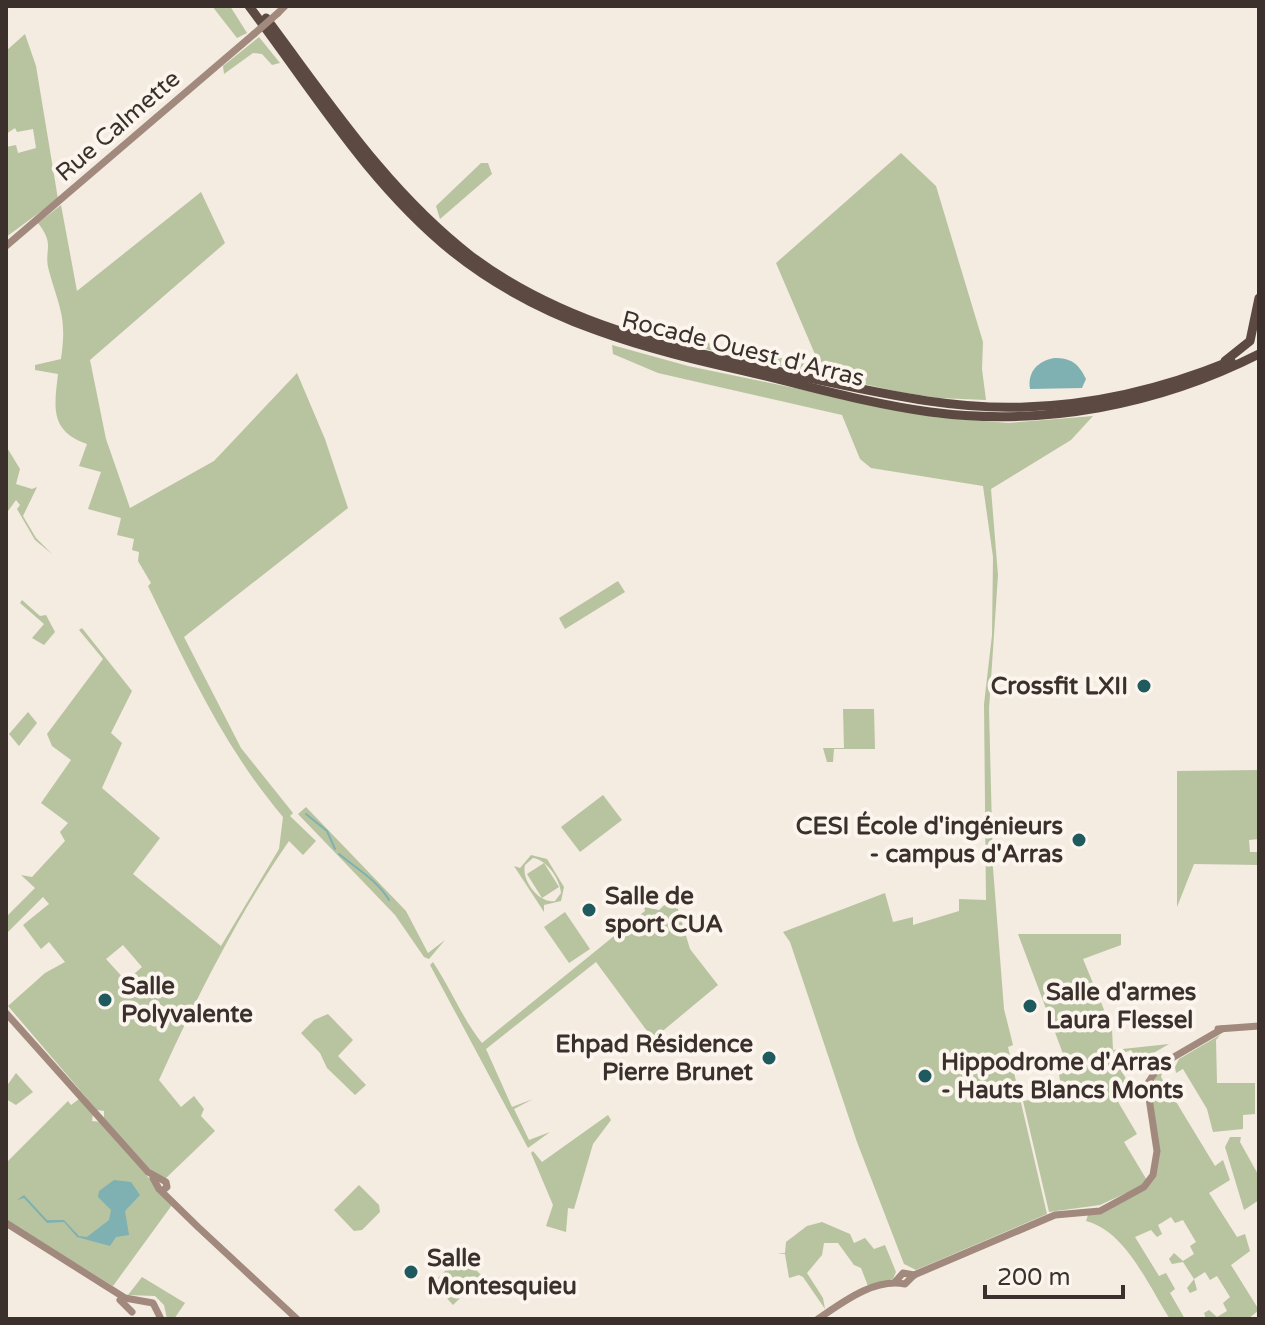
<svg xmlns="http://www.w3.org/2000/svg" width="1265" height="1325" font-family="'Varela Round',sans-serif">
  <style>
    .green { fill: #b8c4a0; fill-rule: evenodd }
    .water { fill: #7fb0b2 }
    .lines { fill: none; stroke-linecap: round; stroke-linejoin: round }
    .stream { stroke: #7fb0b2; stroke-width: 2 }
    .secondary { stroke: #a18a7d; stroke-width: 7 }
    .highway { stroke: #5c4a42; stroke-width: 9 }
    .secondary-bridge { stroke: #a18a7d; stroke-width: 7 }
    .poi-dot { fill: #1f5a5e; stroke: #fbf5ee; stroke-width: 3 }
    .labels { text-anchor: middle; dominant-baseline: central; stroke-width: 8; stroke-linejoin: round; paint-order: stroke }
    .street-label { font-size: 24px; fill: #3b302b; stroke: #fbf5ee }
    .poi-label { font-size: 24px; font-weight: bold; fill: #3b302b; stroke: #fbf5ee; text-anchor: start }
  </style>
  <rect width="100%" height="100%" fill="#f4ebe1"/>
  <g class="green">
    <polygon points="212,6 230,6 247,33 237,38"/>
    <polygon points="25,34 36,66 58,199 6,237 6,147 16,145 18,153 36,148 33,129 17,132 15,128 6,134 6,51"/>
    <polygon points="259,37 280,63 272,65 262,54 253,53 224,74 223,66"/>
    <polygon points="901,153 936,186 983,342 982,369 986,400 938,398 900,392 659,339 656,332 820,366 776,263"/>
    <polygon points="481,163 488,163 492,174 440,219 436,206"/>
    <path d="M201 192 225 243 90 360 106 439 130 508 214 461 297 373 325 439 348 508 184 637 241 748 293 813 290 816 316 841 303 855 289 841C238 915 196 998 159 1080L181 1107 194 1096 204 1109 201 1116 215 1131 166 1178 156 1176 104 1118V1111L97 1110 8 1006 45 973 65 962 49 942 41 949 23 925 49 904 43 897 6 934V917L35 888 21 875 32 877 65 841 60 832 68 823 41 803 71 760 52 746 47 734 103 659 79 630 82 628 132 691 111 733 122 743 102 788 160 838 133 874 221 946 279 849 283 817C223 746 188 668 148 586L151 583 138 561 139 552 132 550 134 539 117 535 121 518 88 509 101 472 79 466 87 444C50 431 54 408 58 374L35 370V365L61 359C67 317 60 310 49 271 43 249 56 246 38 223L61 205 77 291ZM123 945 142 967 126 981 106 959Z"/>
    <polygon points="612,345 688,366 934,417 1008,423 1093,416 1071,440 991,489 998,575 989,709 993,868 1004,1009 1013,1045 1008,1047 1047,1214 916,1270 904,1264 857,1142 790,942 783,932 885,893 893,922 913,917 913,925 959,911 959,899 986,900 984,704 992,635 993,557 983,486 871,468 860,459 842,415 658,373 613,354"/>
    <polygon points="6,446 20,469 16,484 32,489 37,487 23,516 36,538 52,554 35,540 17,509 20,505 16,500 8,511 6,506"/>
    <polygon points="618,581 625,592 565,629 559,618"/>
    <polygon points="22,600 40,616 46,615 55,632 44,645 32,638 44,624 20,603"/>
    <polygon points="843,709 874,709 875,749 834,749 833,762 827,762 823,748 844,748"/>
    <polygon points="28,712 37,723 19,746 9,734"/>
    <polygon points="1259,770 1259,839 1249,840 1250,852 1259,852 1259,865 1194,864 1177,907 1177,771"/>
    <polygon points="603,795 622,820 580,852 561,827"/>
    <polygon points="306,807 406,911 428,953 445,940 429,959 424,957 395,915 298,814"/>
    <path d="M531 855 547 859 564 887 561 901 544 905V912L514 866 520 868ZM533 858C547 860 560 879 561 893L555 901C539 904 521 880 525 865Z"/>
    <polygon points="544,863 559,887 542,898 527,874"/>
    <path d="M674 896 690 949 718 985 653 1039 596 962 486 1049 512 1107 533 1099 514 1109 529 1140 550 1132 528 1148 430 965 433 962C451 989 462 1018 482 1043L645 911 644 907 659 910Z"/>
    <polygon points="565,912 590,949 569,963 544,927"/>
    <path d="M1018 934H1121V945L1083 959 1112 1029 1113 1050 1169 1044 1138 1062 1131 1050 1113 1057 1133 1090 1117 1100 1137 1134 1124 1142 1148 1182C1166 1151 1137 1087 1163 1069L1161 1077 1215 1166 1223 1160 1230 1180 1209 1193 1237 1237 1245 1234 1250 1251 1231 1265 1259 1310 1248 1319H1206L1204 1313 1209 1310 1217 1317 1227 1311 1223 1303 1230 1297 1217 1276 1210 1280 1205 1272 1194 1279 1197 1290 1190 1293 1187 1288 1194 1279 1183 1262 1172 1264 1169 1259 1174 1253 1183 1261 1194 1254 1190 1246 1196 1242 1183 1220 1175 1223 1171 1217 1158 1225 1162 1234 1157 1237 1151 1230 1135 1237 1159 1276 1166 1273 1175 1289 1170 1293 1185 1319H1170C1149 1287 1126 1231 1086 1221L1088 1215 1128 1195 1126 1193 1100 1205 1049 1212 1023 1101 1062 1095 1059 1074 1065 1059Z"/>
    <polygon points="328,1014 353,1040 338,1056 366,1085 355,1095 327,1068 320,1053 301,1033 314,1020"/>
    <polygon points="1220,1035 1216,1040 1217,1083 1255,1083 1255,1114 1243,1115 1243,1129 1213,1132 1207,1109 1183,1069 1176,1073 1175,1067 1179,1059"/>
    <polygon points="16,1073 33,1092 16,1105 6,1099 6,1087"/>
    <polygon points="79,1099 93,1113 92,1121 101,1122 172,1205 113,1286 6,1220 6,1163 68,1101 71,1105"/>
    <polygon points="608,1115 611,1120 593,1144 574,1209 568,1208 566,1232 546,1226 553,1205 531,1153 533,1151 542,1162"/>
    <polygon points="1230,1137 1241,1137 1240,1142 1259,1176 1259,1200 1244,1210 1225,1147"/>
    <polygon points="359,1185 379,1205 380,1212 362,1230 354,1231 334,1210"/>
    <polygon points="822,1222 850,1234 854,1243 865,1238 874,1249 885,1245 896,1272 893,1279 868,1286 861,1268 854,1265 838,1243 824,1243 822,1255 807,1273 823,1298 825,1309 803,1277 799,1275 789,1278 785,1254 777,1253 785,1253 786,1242 807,1226"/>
    <polygon points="461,1255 482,1276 453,1305 433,1283"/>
    <polygon points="142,1277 185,1303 174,1319 167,1319 164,1305 155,1296 128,1295"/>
  </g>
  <g class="water">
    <path d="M1054 358C1071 358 1078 363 1086 379L1082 388 1030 389C1027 372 1038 361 1054 358Z"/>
    <polygon points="114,1180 131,1182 140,1195 125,1211 129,1235 116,1237 110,1246 77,1237 64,1222 47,1223 24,1198 17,1200 24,1195 47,1220 64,1220 79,1236 87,1237 109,1220 111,1210 98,1197 99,1191"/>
  </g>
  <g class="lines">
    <g class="stream">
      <polyline points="306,814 327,831 335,849"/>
      <path d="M339 854C357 869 377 880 389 900"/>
    </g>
    <g class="secondary">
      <polyline points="278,13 285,6"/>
      <polyline points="6,246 254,34"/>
      <polyline points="6,1013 148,1172 166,1182 167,1187 162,1191"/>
      <polyline points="1218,1029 1259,1026"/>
      <polyline points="1146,1086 1160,1065 1222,1029"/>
      <polyline points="153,1178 159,1189 198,1227 297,1319"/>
      <polyline points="6,1223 125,1298 153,1303 161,1319"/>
      <polyline points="895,1282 903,1273 914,1275"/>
      <polyline points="120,1300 132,1312"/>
      <path d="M818 1319C843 1302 874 1278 905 1284L914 1275 1055 1215 1100 1211 1144 1187 1153 1175 1157 1151 1147 1085"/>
    </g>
    <g class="highway">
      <path d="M249 6C314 92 369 184 453 252 542 323 645 349 753 373 812 387 870 404 930 412 1043 427 1158 405 1259 354"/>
      <path d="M266 18C329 102 387 191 471 256 570 330 687 351 804 377 877 392 950 410 1025 407 1097 405 1165 388 1231 361"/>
      <polyline points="1225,361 1250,341 1259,298"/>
    </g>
    <polyline class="secondary-bridge" points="254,34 278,13"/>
  </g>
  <g class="poi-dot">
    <circle cx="1144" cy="686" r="8"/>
    <circle cx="1079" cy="840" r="8"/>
    <circle cx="589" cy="910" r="8"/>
    <circle cx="105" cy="1000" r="8"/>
    <circle cx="1030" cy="1006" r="8"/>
    <circle cx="769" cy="1058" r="8"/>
    <circle cx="925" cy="1076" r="8"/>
    <circle cx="411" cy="1272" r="8"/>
  </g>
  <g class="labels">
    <g class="street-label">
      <text transform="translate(118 126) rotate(-41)">Rue Calmette</text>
      <text transform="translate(743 349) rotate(14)">Rocade Ouest d'Arras</text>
    </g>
    <g class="poi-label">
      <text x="1128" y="686" text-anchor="end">Crossfit LXII</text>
      <text x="1063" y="826" text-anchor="end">CESI École d'ingénieurs<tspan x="1063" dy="28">- campus d'Arras</tspan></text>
      <text x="605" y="896">Salle de<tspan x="605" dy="28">sport CUA</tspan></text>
      <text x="121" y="986">Salle<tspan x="121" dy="28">Polyvalente</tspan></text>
      <text x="1046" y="992">Salle d'armes<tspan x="1046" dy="28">Laura Flessel</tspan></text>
      <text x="753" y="1044" text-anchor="end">Ehpad Résidence<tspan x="753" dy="28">Pierre Brunet</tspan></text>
      <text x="941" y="1062">Hippodrome d'Arras<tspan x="941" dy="28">- Hauts Blancs Monts</tspan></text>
      <text x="427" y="1258">Salle<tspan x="427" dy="28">Montesquieu</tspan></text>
    </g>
  </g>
  <rect width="1265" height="1325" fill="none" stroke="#3b302b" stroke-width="16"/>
  <path d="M985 1285v12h138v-12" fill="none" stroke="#3b302b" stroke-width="4"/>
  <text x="997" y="1285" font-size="24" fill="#3b302b" stroke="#fbf5ee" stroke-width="6" paint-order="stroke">200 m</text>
</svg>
